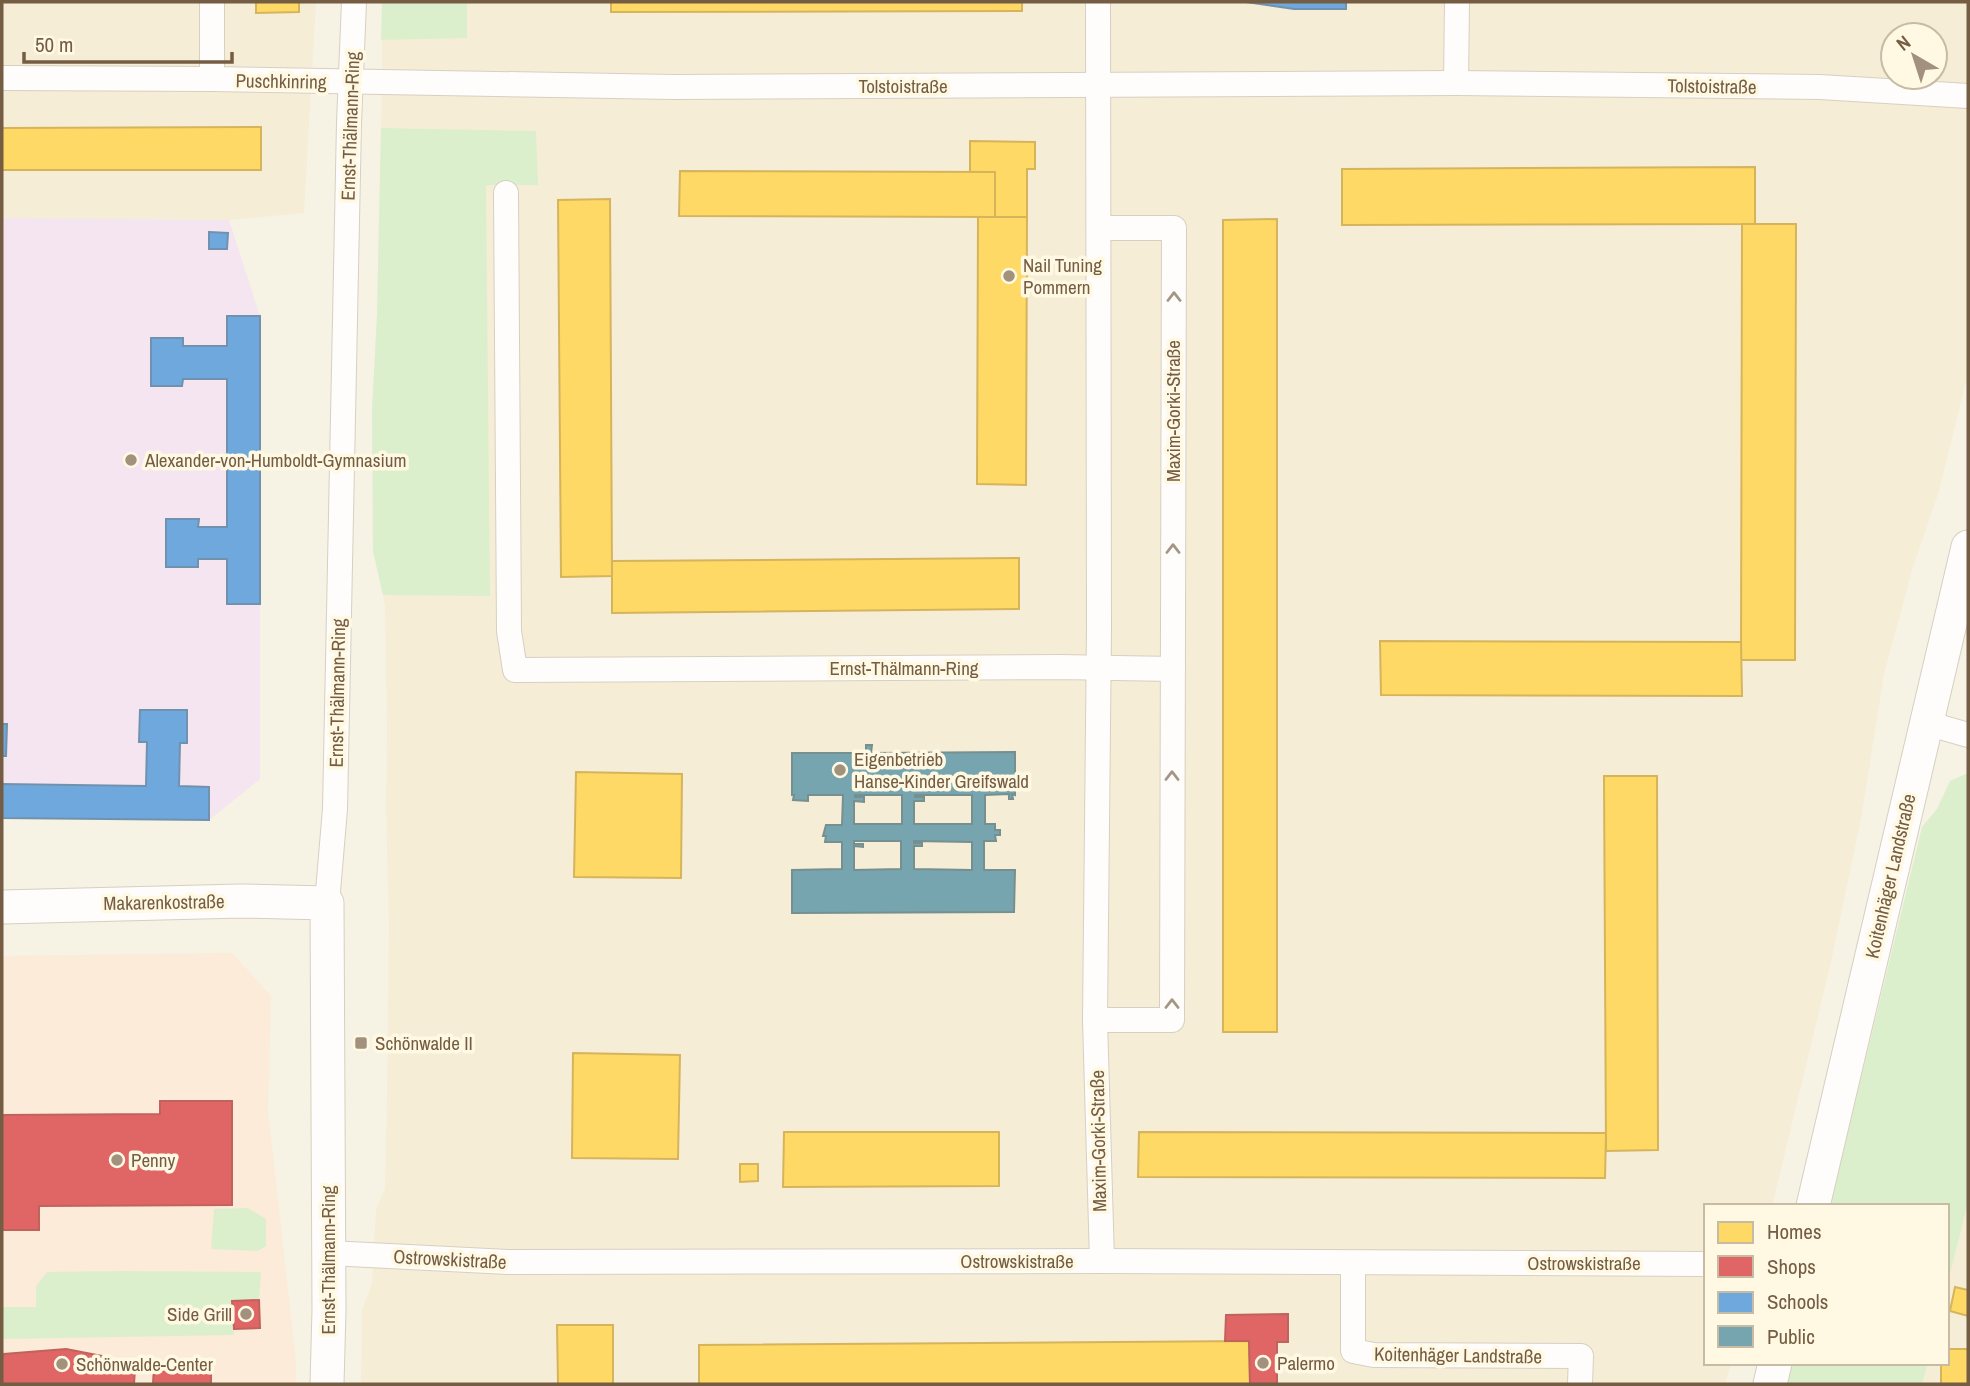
<svg xmlns="http://www.w3.org/2000/svg" width="1970" height="1386" font-family="'Archivo Narrow',sans-serif">
  <style>
    .residential { fill: #f6edd6; fill-rule: evenodd }
    .commercial { fill: #fbebd8 }
    .education { fill: #f4e5f0 }
    .green { fill: #dcefcd }
    .homes { fill: #ffd966; stroke: #d6b45c; stroke-width: 2 }
    .shops { fill: #e06666; stroke: #c0635c; stroke-width: 2 }
    .schools { fill: #6fa8dc; stroke: #7192ae; stroke-width: 2 }
    .public { fill: #76a5af; stroke: #768f8f; stroke-width: 2; fill-rule: evenodd }
    .lines { fill: none; stroke-linecap: round; stroke-linejoin: round }
    .street-casing { stroke: #d7cfc2; stroke-width: 26 }
    .secondary-casing { stroke: #d7cfc1; stroke-width: 35 }
    .street { stroke: #fefdfb; stroke-width: 24 }
    .secondary { stroke: #fefdfb; stroke-width: 33 }
    .oneway { stroke: #a59584 }
    .poi-dot { fill: #a2917c; stroke: #fff9e4; stroke-width: 2.5 }
    .labels { text-anchor: middle; dominant-baseline: central; stroke-width: 7; stroke-linejoin: round; paint-order: stroke }
    .street-label { font-size: 19px; fill: #755d44; stroke: #fff9e4 }
    .poi-label { font-size: 19px; fill: #755d44; stroke: #fff9e4; text-anchor: start }
  </style>
  <rect width="100%" height="100%" fill="#f6f2e4"/>
  <g class="residential">
    <polygon points="2,2 316,2 304,213 229,220 2,218"/>
    <path d="M382 2H1968V373L1939 491 1913 567 1884 674 1861 819 1830 966 1772 1206H1706V1363H1731L1725 1384H361L362 1310 372 1284 376 1209 385 1189 387 1097 389 923 386 808 387 731 385 605 373 551 372 410 377 315 382 82ZM1893 35H1935V77H1893Z"/>
    <polygon points="1968,1203 1968,1384 1922,1384 1928,1363 1947,1363 1947,1286"/>
  </g>
  <polygon class="commercial" points="232,953 271,996 268,1110 296,1362 296,1384 2,1384 2,956"/>
  <polygon class="education" points="2,218 229,220 260,316 260,779 209,820 2,818"/>
  <g class="green">
    <polygon points="382,2 467,2 467,38 381,40"/>
    <polygon points="381,128 536,131 538,185 486,185 490,596 383,595 373,551 372,410 377,315"/>
    <polygon points="1968,773 1968,1203 1947,1286 1947,1206 1830,1206 1922,827 1937,809 1950,781"/>
    <polygon points="248,1208 266,1219 266,1246 258,1251 211,1249 214,1209"/>
    <polygon points="122,1271 261,1272 259,1300 233,1302 234,1335 2,1339 2,1307 36,1307 36,1286 47,1272"/>
    <polygon points="1791,1363 1928,1363 1922,1384 1786,1384"/>
  </g>
  <g class="homes">
    <polygon points="256,2 299,2 299,12 256,13"/>
    <polygon points="611,2 1022,2 1022,11 611,12"/>
    <polygon points="261,127 261,170 2,170 2,128"/>
    <polygon points="970,141 1035,142 1035,169 1027,169 1027,217 995,217 995,172 970,172"/>
    <polygon points="1755,167 1755,224 1342,225 1342,169"/>
    <polygon points="680,171 995,172 995,217 679,216"/>
    <polygon points="610,199 612,576 561,577 558,200"/>
    <polygon points="978,217 1027,217 1026,485 977,484"/>
    <polygon points="1277,219 1277,1032 1223,1032 1223,220"/>
    <polygon points="1742,224 1796,224 1795,660 1741,660"/>
    <polygon points="1019,558 1019,609 612,613 612,561"/>
    <polygon points="1380,641 1741,642 1742,696 1381,695"/>
    <polygon points="576,772 682,774 681,878 574,877"/>
    <polygon points="1604,776 1657,776 1658,1150 1606,1151"/>
    <polygon points="573,1053 680,1055 678,1159 572,1158"/>
    <polygon points="784,1132 999,1132 999,1186 783,1187"/>
    <polygon points="1139,1132 1606,1133 1605,1178 1138,1177"/>
    <polygon points="740,1164 758,1164 758,1181 740,1182"/>
    <polygon points="1955,1287 1968,1290 1968,1316 1950,1311"/>
    <polygon points="557,1325 613,1325 613,1384 558,1384"/>
    <polygon points="1249,1341 1250,1384 699,1384 699,1345"/>
    <polygon points="1947,1349 1968,1349 1968,1384 1941,1384 1941,1363 1947,1363"/>
  </g>
  <g class="shops">
    <polygon points="160,1101 232,1101 232,1205 39,1206 39,1230 2,1230 2,1115 160,1114"/>
    <polygon points="259,1300 260,1328 234,1329 232,1301"/>
    <polygon points="1288,1314 1288,1342 1277,1342 1277,1384 1250,1384 1249,1341 1225,1341 1226,1315"/>
    <polygon points="66,1349 107,1357 135,1369 134,1384 2,1384 2,1359 4,1354"/>
    <polygon points="154,1365 211,1365 211,1384 153,1384"/>
  </g>
  <g class="schools">
    <polygon points="1246,2 1346,2 1346,9 1294,9"/>
    <polygon points="209,232 228,233 227,249 209,249"/>
    <polygon points="227,316 260,316 260,604 227,604 227,559 198,559 198,567 166,567 166,519 199,519 198,527 227,527 227,379 183,379 182,386 151,386 151,338 183,338 183,346 227,346"/>
    <polygon points="140,710 187,710 187,743 180,743 179,786 209,787 209,820 2,818 2,784 146,786 147,742 139,742"/>
    <polygon points="2,724 7,724 6,756 2,756"/>
  </g>
  <path class="public" d="M866 745H872L871 753 1015 752V795L1012 794 1013 799H1009V794L985 795V824H995V830H1000V835H995L996 841H984V870H1015L1014 912 792 913V870L842 869V842H825L826 836H823L826 825H842L843 795H808V801L793 800 794 795H792V753H866ZM855 795H902V824H854V801L864 802V797H855ZM915 795H972V824H914V801H924V797H915ZM854 841H901V869L854 870V846L863 847V844H854ZM914 841 972 842V870L914 869V846H922V843H914Z"/>
  <g class="lines">
    <defs>
      <g id="street">
        <polyline points="212,2 212,79 674,87 1456,83 1820,87 1968,96"/>
        <polyline points="1098,2 1099,629 1095,1020 1102,1261"/>
        <polyline points="2,78 212,79"/>
        <polyline points="1456,83 1457,2"/>
        <polyline points="506,193 509,631 515,670 1060,667 1173,669"/>
        <polyline points="1926,723 1968,735"/>
        <polyline points="327,903 335,809 349,123 354,2"/>
        <polyline points="1095,1020 1172,1020 1174,228 1099,228"/>
        <polyline points="329,1253 508,1262 1102,1261 1706,1264"/>
        <polyline points="1353,1263 1353,1351 1374,1355 1581,1356 1580,1384"/>
      </g>
      <g id="secondary">
        <polyline points="2,907 241,901 327,903 329,1310 327,1384"/>
        <polyline points="1813,1206 1968,547"/>
        <polyline points="1770,1384 1775,1363"/>
      </g>
    </defs>
    <use href="#street" class="street-casing"/>
    <use href="#secondary" class="secondary-casing"/>
    <use href="#street" class="street"/>
    <use href="#secondary" class="secondary"/>
  </g>
  <defs><path id="oneway-chevron" d="M-2-3.5L2.5 0L-2 3.5" fill="none" stroke-width="1.6" stroke-linecap="round" stroke-linejoin="round" transform="scale(1.75)"/></defs>
  <g class="oneway">
    <use href="#oneway-chevron" transform="translate(1174 297) rotate(-90)"/>
    <use href="#oneway-chevron" transform="translate(1173 549) rotate(-90)"/>
    <use href="#oneway-chevron" transform="translate(1172 776) rotate(-90)"/>
    <use href="#oneway-chevron" transform="translate(1172 1004) rotate(-90)"/>
  </g>
  <g class="poi-dot">
    <circle cx="1009" cy="276" r="7"/>
    <circle cx="131" cy="460" r="7"/>
    <circle cx="840" cy="770" r="7"/>
    <rect x="354" y="1036" width="14" height="14" rx="3.5"/>
    <circle cx="117" cy="1160" r="7"/>
    <circle cx="246" cy="1314" r="7"/>
    <circle cx="1263" cy="1363" r="7"/>
    <circle cx="62" cy="1364" r="7"/>
  </g>
  <g class="labels">
    <g class="street-label">
      <text transform="translate(281 81) rotate(1)">Puschkinring</text>
      <text x="903" y="86">Tolstoistraße</text>
      <text transform="translate(1712 86) rotate(1)">Tolstoistraße</text>
      <text transform="translate(350 126) rotate(-88)">Ernst-Thälmann-Ring</text>
      <text transform="translate(1173 411) rotate(-90)">Maxim-Gorki-Straße</text>
      <text x="904" y="668">Ernst-Thälmann-Ring</text>
      <text transform="translate(337 693) rotate(-89)">Ernst-Thälmann-Ring</text>
      <text transform="translate(1890 876) rotate(-77)">Koitenhäger Landstraße</text>
      <text transform="translate(164 902) rotate(-1)">Makarenkostraße</text>
      <text transform="translate(1098 1141) rotate(-91)">Maxim-Gorki-Straße</text>
      <text transform="translate(450 1259) rotate(3)">Ostrowskistraße</text>
      <text transform="translate(328 1260) rotate(-90)">Ernst-Thälmann-Ring</text>
      <text x="1017" y="1261">Ostrowskistraße</text>
      <text x="1584" y="1263">Ostrowskistraße</text>
      <text transform="translate(1458 1355) rotate(1)">Koitenhäger Landstraße</text>
    </g>
    <g class="poi-label">
      <text x="1023" y="265">Nail Tuning<tspan x="1023" dy="22">Pommern</tspan></text>
      <text x="145" y="460">Alexander-von-Humboldt-Gymnasium</text>
      <text x="854" y="759">Eigenbetrieb<tspan x="854" dy="22">Hanse-Kinder Greifswald</tspan></text>
      <text x="375" y="1043">Schönwalde II</text>
      <text x="131" y="1160">Penny</text>
      <text x="232" y="1314" text-anchor="end">Side Grill</text>
      <text x="1277" y="1363">Palermo</text>
      <text x="76" y="1364">Schönwalde-Center</text>
    </g>
  </g>
  <rect width="1970" height="1386" fill="none" stroke="#755d44" stroke-width="7"/>
  <rect x="1704" y="1204" width="245" height="161" fill="#fff9e4" stroke="#c8bba4" stroke-width="2"/>
  <rect x="1718" y="1222" width="35" height="21" fill="#ffd966" stroke="#c8bba4" stroke-width="2"/>
  <text x="1767" y="1239" font-size="21" fill="#755d44">Homes</text>
  <rect x="1718" y="1256" width="35" height="21" fill="#e06666" stroke="#c8bba4" stroke-width="2"/>
  <text x="1767" y="1274" font-size="21" fill="#755d44">Shops</text>
  <rect x="1718" y="1292" width="35" height="21" fill="#6fa8dc" stroke="#c8bba4" stroke-width="2"/>
  <text x="1767" y="1309" font-size="21" fill="#755d44">Schools</text>
  <rect x="1718" y="1326" width="35" height="21" fill="#76a5af" stroke="#c8bba4" stroke-width="2"/>
  <text x="1767" y="1344" font-size="21" fill="#755d44">Public</text>
  <g transform="translate(1914 56) rotate(321)"><circle r="33" fill="#fff9e4" stroke="#c8bba4" stroke-width="2"/>
  <path d="M0-5L12 26L0 18L-12 26Z" fill="#a2917c"/>
  <text y="-10" font-size="19" font-weight="bold" text-anchor="middle" fill="#755d44">N</text>
  </g>
  <path d="M24 52v10h208v-10" fill="none" stroke="#755d44" stroke-width="3.5"/>
  <text x="35" y="52" font-size="21" fill="#755d44" stroke="#fff9e4" stroke-width="5" paint-order="stroke">50 m</text>
</svg>
